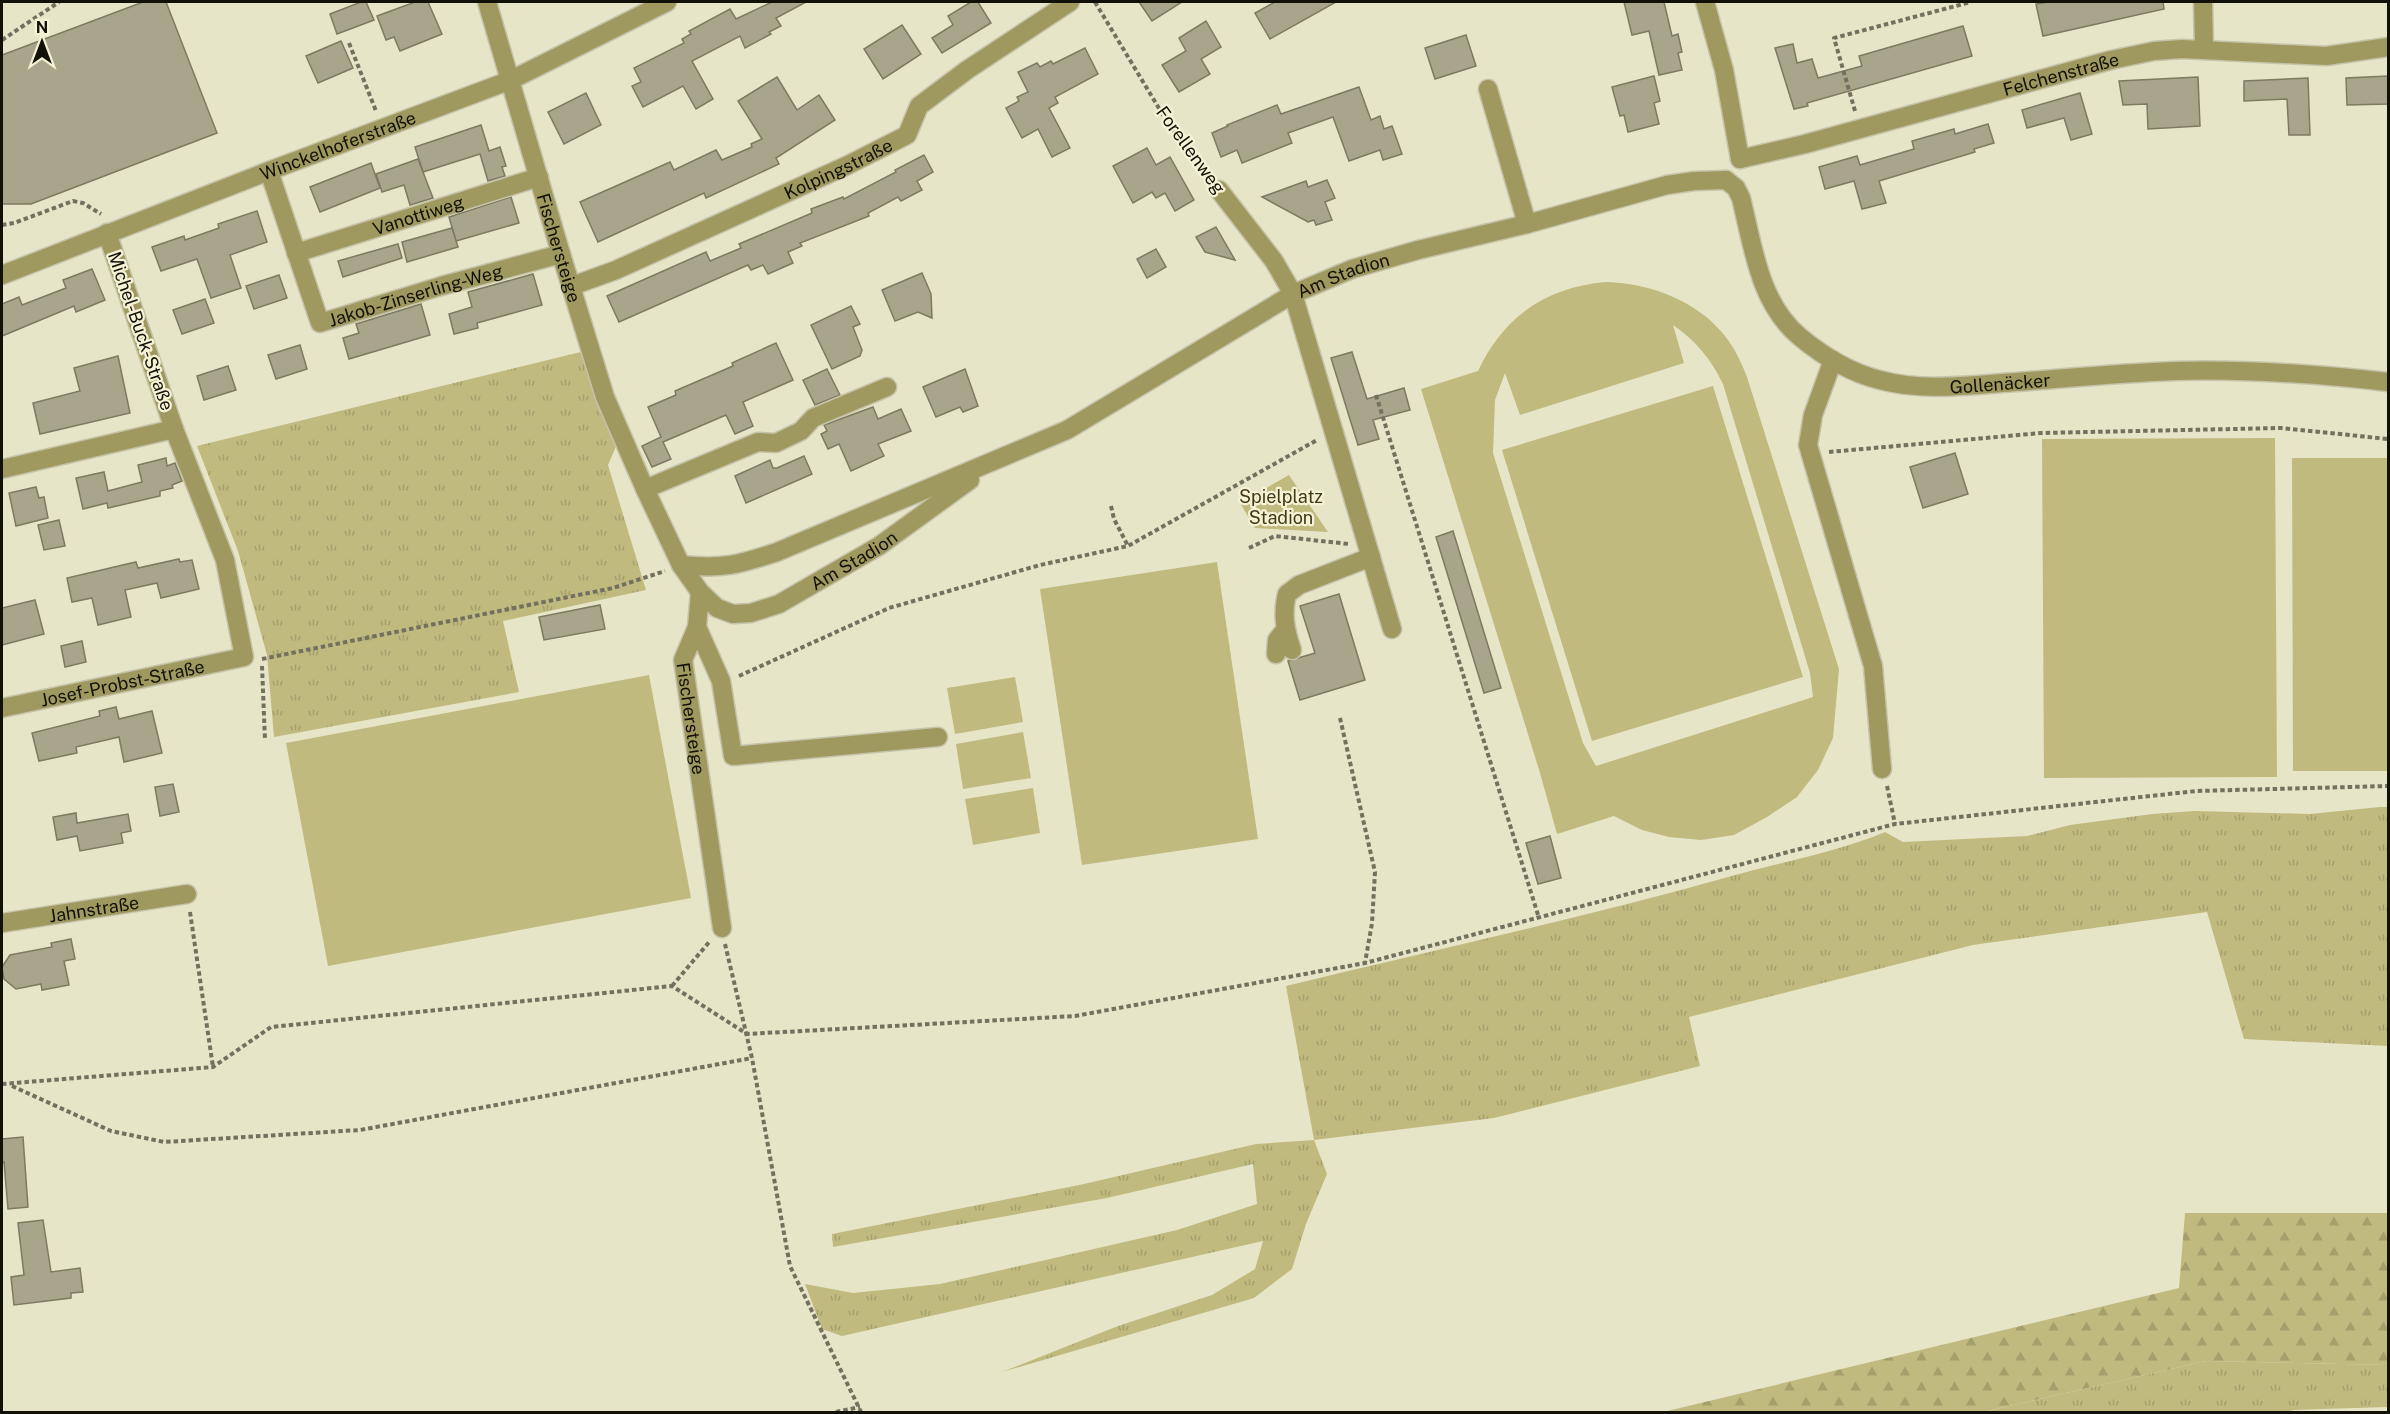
<svg xmlns="http://www.w3.org/2000/svg" width="2390" height="1414" font-family="'Public Sans',sans-serif">
  <style>
    .grass { fill: url(#grass-tufts) }
    .forest { fill: url(#forest-firs) }
    .green { fill: #c1ba7f; fill-rule: evenodd }
    .building { fill: #a8a58a; stroke: #7d7a61; stroke-width: 1.5 }
    .lines { fill: none; stroke-linecap: round; stroke-linejoin: round }
    .minor-casing { stroke: #c5c3a9; stroke-width: 21 }
    .path { stroke: #72715f; stroke-width: 4; stroke-dasharray: 4.5 3; stroke-linecap: butt }
    .minor { stroke: #a0995f; stroke-width: 18 }
    .labels { text-anchor: middle; dominant-baseline: central; stroke-width: 4.5; stroke-linejoin: round; paint-order: stroke }
    .street-label { font-size: 18px; fill: #121108; stroke: #f5f2d5 }
    .park-label { font-size: 18px; fill: #403b14; stroke: #f5f2d5 }
  </style>
  <defs>
    <pattern id="grass-tufts" width="24" height="20" patternUnits="userSpaceOnUse" patternTransform="scale(1.5)"><rect width="24" height="20" fill="#c1ba7f"/><path d="M3 7l-1-3M5 7V3M7 7l1-3M15 17l-1-3M17 17v-4M19 17l1-3" fill="none" stroke="#a59f6c"/></pattern>
    <pattern id="forest-firs" width="22" height="20" patternUnits="userSpaceOnUse" patternTransform="scale(1.5)"><rect width="22" height="20" fill="#c1ba7f"/><path d="M5 1l3.5 6h-7zM16 11l3.5 6h-7z" fill="#a59f6c"/></pattern>
  </defs>
  <rect width="100%" height="100%" fill="#e7e5c8"/>
  <g class="grass">
    <polygon points="589,350 621,435 608,465 646,590 503,621 519,692 274,737 267,655 238,551 197,446"/>
    <path d="M2380 807H2388V1046L2244 1039 2207 912 1973 945 1689 1017 1700 1066 1494 1118 1314 1140 1327 1174 1306 1224 1292 1269 1254 1298 1002 1372 1118 1326 1212 1295 1255 1269 1263 1241 842 1336 822 1329 805 1284 853 1293 940 1284 1177 1230 1257 1204 1253 1164 1107 1198 833 1247 832 1234 1084 1184 1256 1144 1314 1140 1286 986C1434 950 1582 918 1728 877 1780 862 1835 853 1885 832L1903 842 2027 836 2070 825 2152 814 2195 811 2310 814Z"/>
    <polygon points="2206,1361 2388,1365 2388,1407 2294,1410 2285,1412 1983,1412"/>
  </g>
  <polygon class="forest" points="2185,1213 2388,1213 2388,1365 2206,1361 1983,1412 1663,1412 2179,1288"/>
  <g class="green">
    <path d="M1606 282C1651 283 1701 302 1728 340 1736 351 1742 364 1747 377L1839 669 1833 738 1818 770 1797 797 1767 817 1734 835 1701 840 1669 837 1642 830 1614 816 1557 834 1540 773 1421 389 1478 371C1503 317 1546 287 1606 282ZM1673 325C1696 341 1711 359 1723 384L1810 673 1813 697 1596 766 1583 743 1493 453 1495 400 1505 373 1520 415 1684 363Z"/>
    <polygon points="1713,386 1803,677 1592,741 1502,450"/>
    <polygon points="2275,438 2277,777 2044,778 2042,439"/>
    <polygon points="2292,458 2388,458 2388,771 2293,771"/>
    <polygon points="1289,475 1328,532 1255,528 1240,503"/>
    <polygon points="1217,562 1258,839 1082,865 1040,589"/>
    <polygon points="649,675 691,898 328,966 286,743"/>
    <polygon points="1015,677 1023,722 955,734 947,688"/>
    <polygon points="1023,732 1031,778 963,789 956,744"/>
    <polygon points="1033,788 1040,833 973,845 965,799"/>
  </g>
  <g class="building">
    <polygon points="143,2 166,2 217,133 31,204 2,204 2,55"/>
    <polygon points="361,2 366,2 374,20 337,34 330,14"/>
    <polygon points="415,2 428,2 442,34 400,51 394,37 386,40 377,16"/>
    <polygon points="772,2 806,2 776,18 781,26 769,32 771,34 745,48 740,36 692,61 713,99 696,109 683,86 643,107 632,86 641,82 634,68 684,43 682,39 691,34 689,31 730,9 736,19"/>
    <polygon points="971,2 978,2 991,23 942,53 932,38 953,25 948,16"/>
    <polygon points="1139,2 1182,2 1152,21"/>
    <polygon points="1275,2 1336,2 1270,39 1255,13"/>
    <polygon points="1624,2 1664,2 1672,36 1678,34 1682,52 1678,53 1682,70 1659,75 1649,31 1632,35"/>
    <polygon points="2049,2 2163,2 2164,9 2043,36 2036,4"/>
    <polygon points="1206,21 1221,47 1201,59 1210,74 1179,92 1162,65 1186,51 1179,38"/>
    <polygon points="902,25 921,54 883,79 864,49"/>
    <polygon points="1963,26 1972,56 1807,103 1808,106 1794,109 1775,48 1793,44 1797,63 1812,59 1818,78 1862,66 1859,56"/>
    <polygon points="1466,35 1476,66 1435,79 1425,48"/>
    <polygon points="341,41 353,68 318,83 306,56"/>
    <polygon points="1085,48 1098,74 1055,97 1058,103 1049,108 1070,148 1052,157 1038,129 1022,138 1006,108 1019,101 1017,97 1028,92 1018,72 1037,63 1040,67 1051,61 1053,64"/>
    <polygon points="1654,76 1660,101 1654,103 1659,124 1628,132 1624,115 1620,116 1612,87"/>
    <polygon points="2388,76 2388,104 2347,105 2346,78"/>
    <polygon points="777,77 797,110 819,95 835,120 776,158 779,164 706,198 704,193 598,242 580,202 670,162 674,170 716,150 722,160 752,147 751,144 762,139 738,101"/>
    <polygon points="2198,77 2200,126 2148,129 2147,104 2123,105 2119,81"/>
    <polygon points="2308,78 2310,135 2289,135 2287,99 2244,101 2244,81"/>
    <polygon points="1359,87 1371,120 1380,116 1384,129 1392,126 1402,154 1383,160 1380,150 1349,161 1333,117 1288,133 1292,143 1242,163 1237,150 1221,157 1212,133 1228,126 1227,125 1277,105 1281,114"/>
    <polygon points="586,93 601,125 564,144 548,112"/>
    <polygon points="2080,93 2092,134 2071,140 2064,118 2027,128 2022,110"/>
    <polygon points="1988,124 1994,143 1974,149 1975,152 1879,181 1886,203 1862,209 1854,181 1825,189 1819,167 1857,156 1860,165 1914,149 1912,141 1954,129 1955,134"/>
    <polygon points="481,125 489,151 500,147 506,166 502,167 505,176 488,181 480,154 423,172 415,147"/>
    <polygon points="1147,148 1156,165 1170,157 1194,200 1175,211 1165,193 1156,198 1152,192 1133,203 1113,166"/>
    <polygon points="924,155 933,172 917,181 922,190 901,201 898,197 868,213 869,216 800,243 802,246 788,252 793,263 768,274 763,265 751,270 748,265 619,322 607,296 706,252 710,261 741,248 739,244 812,213 811,209 843,197 844,199 896,172 895,170"/>
    <polygon points="418,159 433,198 410,205 404,185 382,192 376,174"/>
    <polygon points="371,163 380,188 320,212 310,187"/>
    <polygon points="1327,180 1335,198 1325,202 1332,220 1316,225 1314,220 1308,222 1262,197 1306,181 1308,187"/>
    <polygon points="511,197 519,223 456,241 449,217"/>
    <polygon points="257,211 267,242 230,255 241,288 211,298 197,259 161,271 152,247 184,236 185,240 219,228 218,224"/>
    <polygon points="1216,227 1235,260 1205,252 1196,237"/>
    <polygon points="452,228 458,247 407,262 402,242"/>
    <polygon points="398,244 402,258 343,277 338,261"/>
    <polygon points="1156,249 1166,267 1147,278 1137,259"/>
    <polygon points="92,269 105,300 76,312 74,306 2,336 2,304 19,297 22,305 66,288 63,280"/>
    <polygon points="922,273 931,294 932,318 918,312 895,321 882,290"/>
    <polygon points="533,274 542,305 477,323 478,328 454,334 449,314 472,307 468,292"/>
    <polygon points="279,275 287,298 254,309 246,286"/>
    <polygon points="205,299 214,323 182,334 173,310"/>
    <polygon points="421,304 430,335 349,359 343,338 359,333 356,324"/>
    <polygon points="851,306 860,324 853,327 862,350 860,356 832,369 811,325"/>
    <polygon points="776,343 793,380 743,402 753,426 735,434 726,415 663,442 671,459 652,467 642,446 661,437 648,407 676,395 675,391 733,366 732,363"/>
    <polygon points="300,345 307,369 276,379 268,355"/>
    <polygon points="1352,352 1367,399 1404,388 1410,410 1373,420 1379,439 1358,445 1331,358"/>
    <polygon points="118,356 130,413 40,434 33,403 80,391 74,368"/>
    <polygon points="228,366 236,390 204,400 197,376"/>
    <polygon points="827,369 840,395 815,405 803,380"/>
    <polygon points="965,369 978,406 963,412 960,407 936,417 923,387"/>
    <polygon points="873,407 878,419 901,409 911,431 878,444 884,456 851,471 839,444 828,449 821,434 827,431 824,425"/>
    <polygon points="1955,453 1968,494 1923,508 1910,467"/>
    <polygon points="804,456 812,474 746,503 735,476 770,460 773,468 777,468"/>
    <polygon points="166,458 167,466 175,463 182,481 172,485 173,488 160,491 160,496 108,508 107,503 83,509 76,478 104,472 108,491 142,482 138,465"/>
    <polygon points="36,487 39,498 44,497 48,518 16,526 9,493"/>
    <polygon points="59,520 65,546 44,550 38,525"/>
    <polygon points="1453,531 1501,688 1484,693 1436,537"/>
    <polygon points="179,559 180,562 192,560 199,589 161,598 157,583 125,590 131,617 98,625 92,598 72,602 67,578 136,562 138,568"/>
    <polygon points="1339,594 1365,680 1300,700 1288,661 1315,653 1300,606"/>
    <polygon points="35,600 44,634 2,645 2,608"/>
    <polygon points="600,605 605,629 544,640 539,617"/>
    <polygon points="82,641 86,662 65,667 61,646"/>
    <polygon points="116,707 119,719 152,711 162,753 124,762 119,737 76,747 77,753 39,761 32,733 100,716 99,711"/>
    <polygon points="173,784 179,812 160,816 155,787"/>
    <polygon points="76,813 77,823 128,814 131,831 121,833 123,843 80,851 77,836 57,840 53,817"/>
    <polygon points="1550,836 1561,878 1538,884 1526,843"/>
    <polygon points="71,939 75,959 64,961 69,985 42,990 41,984 16,989 4,979 2,967 10,955 52,947 51,943"/>
    <polygon points="23,1137 28,1207 8,1209 4,1162 2,1163 2,1139"/>
    <polygon points="43,1220 51,1272 80,1268 83,1292 71,1293 71,1298 14,1305 11,1277 24,1275 18,1223"/>
  </g>
  <g class="lines">
    <defs>
      <g id="minor">
        <path id="s1" d="M487 2 561 254 605 397 645 489 681 565 700 592 717 608 733 614 751 613 779 604 879 546 970 480"/>
        <polyline points="1705,2 1724,70 1740,159"/>
        <polyline points="2203,2 2204,48"/>
        <polyline points="1488,89 1527,224"/>
        <path id="s2" d="M1740 159 1805 144 2111 60 2154 51 2182 49 2326 56 2388 47"/>
        <path id="s3" d="M269 171 320 323 441 286 561 254"/>
        <path id="s4" d="M1726 180 1736 188 1741 198C1753 246 1759 303 1800 337 1823 356 1851 373 1880 380 1920 391 1962 386 2002 383 2060 379 2117 373 2175 371 2246 369 2318 374 2388 382"/>
        <polyline points="1219,190 1274,261 1293,294 1392,629"/>
        <path id="s5" d="M296 253 539 177"/>
        <path id="s6" d="M2 275 269 171 511 80 667 2"/>
        <path id="s7" d="M572 286 616 270 848 165 907 135 919 106 967 70 1070 2"/>
        <polyline points="1833,360 1813,415 1808,445 1873,666 1882,769"/>
        <polyline points="2,469 174,429 107,233"/>
        <polyline points="645,489 758,442 776,443 801,431 813,418 887,387"/>
        <path id="s8" d="M681 565C723 569 738 565 777 552L1067 430 1293 294 1352 269 1418 250 1527 224 1667 185 1694 181 1726 180"/>
        <path id="s9" d="M700 592 697 627 683 660 722 928"/>
        <polyline points="697,627 721,681 733,756 938,737"/>
        <path d="M1292 650C1285 630 1282 614 1287 594L1299 585 1371 557"/>
        <polyline points="1276,654 1277,640 1285,630"/>
        <path id="s10" d="M2 708 244 657 225 560 174 429"/>
        <path id="s11" d="M2 923 187 894"/>
      </g>
    </defs>
    <use href="#minor" class="minor-casing"/>
    <g class="path">
      <polyline points="1095,2 1169,125 1209,177"/>
      <polyline points="2,40 59,2"/>
      <polyline points="349,43 376,111"/>
      <polyline points="1855,111 1834,38 1971,2"/>
      <polyline points="2,225 14,223 73,201 83,203 101,214"/>
      <polyline points="1376,395 1539,918"/>
      <polyline points="1829,452 2041,433 2281,428 2388,439"/>
      <polyline points="1111,506 1114,519 1128,546"/>
      <polyline points="1249,548 1275,536 1349,544"/>
      <polyline points="262,659 613,588 665,571"/>
      <polyline points="262,666 265,740"/>
      <polyline points="739,676 889,608 1040,565 1128,546 1317,440"/>
      <polyline points="1340,718 1375,872 1372,923 1365,963"/>
      <polyline points="1887,786 1895,824"/>
      <polyline points="190,912 213,1067"/>
      <polyline points="725,944 752,1058 790,1266 861,1412"/>
      <polyline points="672,986 710,941"/>
      <polyline points="2,1084 213,1067 271,1027 672,986 747,1034 1075,1016 1365,963 1895,824 2196,791 2388,786"/>
      <polyline points="12,1086 111,1131 164,1142 360,1130 752,1058"/>
      <polyline points="836,1412 860,1407"/>
    </g>
    <use href="#minor" class="minor"/>
  </g>
  <g class="labels">
    <g class="street-label">
      <text stroke="none"><textPath href="#s2" startOffset="332">Felchenstraße</textPath></text>
      <text stroke="none"><textPath href="#s6" startOffset="360">Winckelhoferstraße</textPath></text>
      <text transform="translate(1191 150) rotate(54)">Forellenweg</text>
      <text stroke="none"><textPath href="#s7" startOffset="291">Kolpingstraße</textPath></text>
      <text stroke="none"><textPath href="#s5" startOffset="128">Vanottiweg</textPath></text>
      <text stroke="none"><textPath href="#s1" startOffset="256">Fischersteige</textPath></text>
      <text stroke="none"><textPath href="#s8" startOffset="730">Am Stadion</textPath></text>
      <text stroke="none"><textPath href="#s3" startOffset="260">Jakob-Zinserling-Weg</textPath></text>
      <text transform="translate(141 331) rotate(71)">Michel-Buck-Straße</text>
      <text stroke="none"><textPath href="#s4" startOffset="390">Gollenäcker</textPath></text>
      <text stroke="none"><textPath href="#s1" startOffset="804">Am Stadion</textPath></text>
      <text stroke="none"><textPath href="#s10" startOffset="123">Josef-Probst-Straße</textPath></text>
      <text stroke="none"><textPath href="#s9" startOffset="130">Fischersteige</textPath></text>
      <text stroke="none"><textPath href="#s11" startOffset="93">Jahnstraße</textPath></text>
    </g>
    <g class="park-label">
      <text x="1281" y="496">Spielplatz<tspan x="1281" dy="21">Stadion</tspan></text>
    </g>
  </g>
  <rect width="2390" height="1414" fill="none" stroke="#121108" stroke-width="6"/>
  <g transform="translate(42 42)" stroke="#f5f2d5" stroke-width="4.5" paint-order="stroke">
  <path d="M0-4.5L10 22L0 15L-10 22Z" fill="#121108"/>
  <text y="-9" font-size="16" font-weight="bold" text-anchor="middle" fill="#121108">N</text>
  </g>
</svg>
